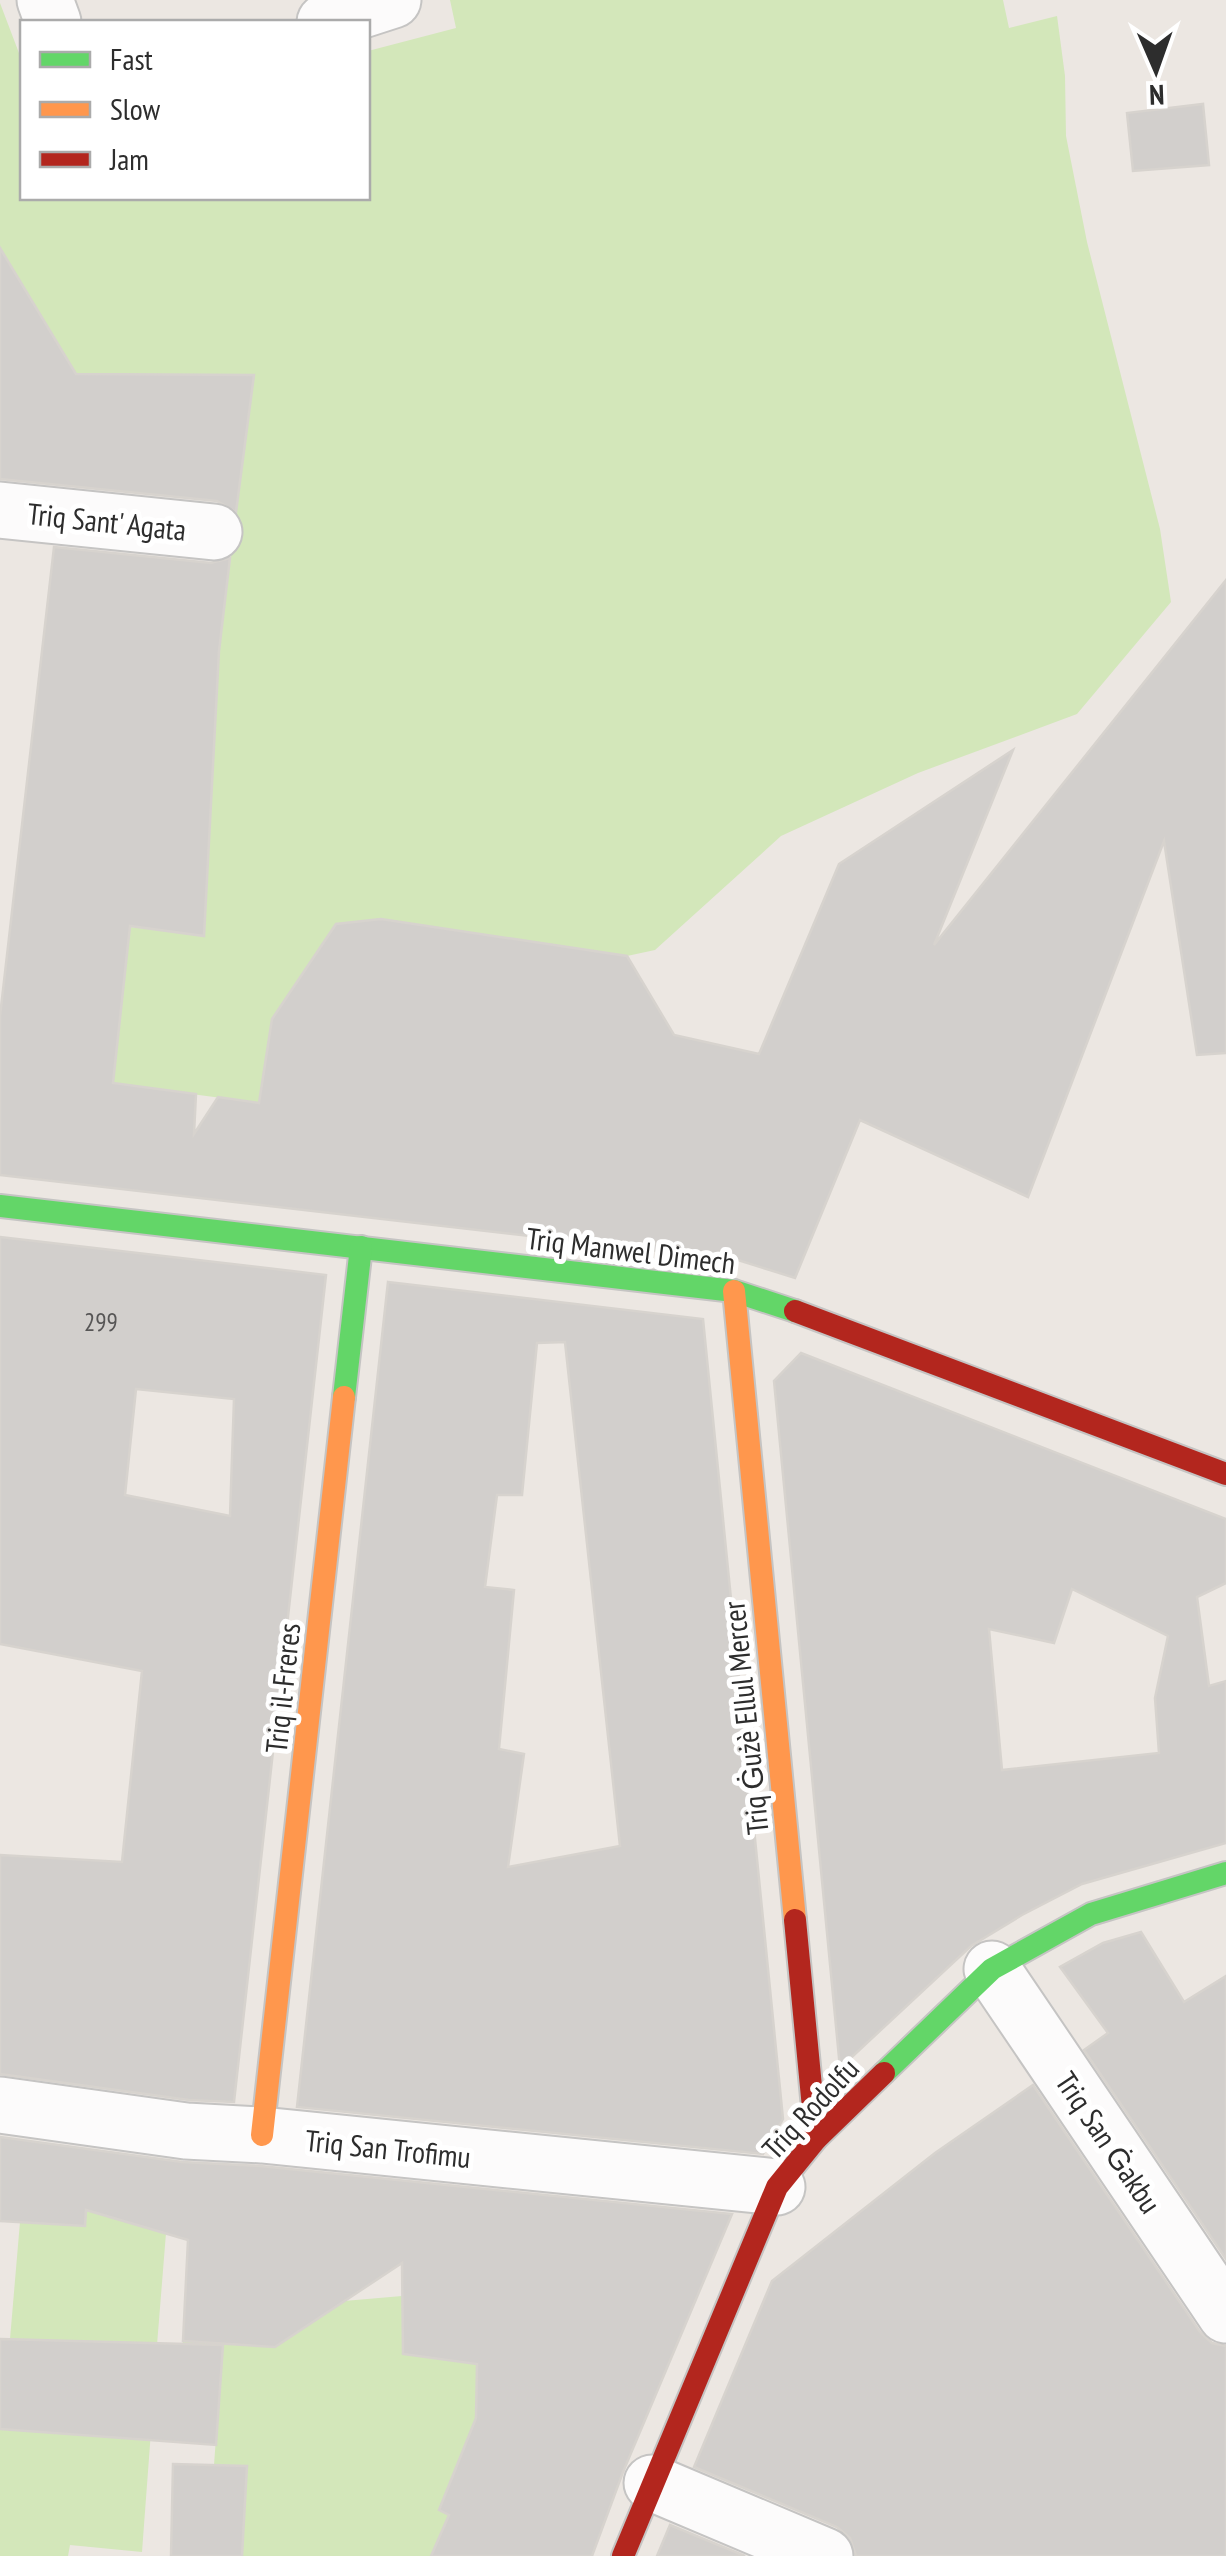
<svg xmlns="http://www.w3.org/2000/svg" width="1226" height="2556" font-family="'PT Sans Narrow',sans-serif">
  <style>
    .green { fill: #d3e7ba }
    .building { fill: #d2cfcc; stroke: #d7d3ce; stroke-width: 2.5; fill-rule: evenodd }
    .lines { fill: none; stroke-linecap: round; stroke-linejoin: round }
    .street-casing { stroke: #c5c4c3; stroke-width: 59 }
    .fast-casing { stroke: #c5c4c3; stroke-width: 26 }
    .slow-casing { stroke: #c5c4c3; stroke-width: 26 }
    .jam-casing { stroke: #c5c4c3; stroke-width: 26 }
    .street { stroke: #fcfbfb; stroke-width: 55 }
    .fast { stroke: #63d668; stroke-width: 22 }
    .slow { stroke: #ff974d; stroke-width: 22 }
    .jam { stroke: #b3261e; stroke-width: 22 }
    .labels { text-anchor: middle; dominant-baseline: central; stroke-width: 10; stroke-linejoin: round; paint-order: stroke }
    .number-label { font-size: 25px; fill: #575656 }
    .street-label { font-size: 30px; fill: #2d2d2d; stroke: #fff }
  </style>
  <rect width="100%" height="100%" fill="#ece7e2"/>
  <g class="green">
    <polygon points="450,0 1003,0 1009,28 1057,16 1065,76 1066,136 1087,242 1160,529 1171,602 1077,714 918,773 781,836 655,950 627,956 381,919 336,924 272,1019 259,1103 176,1092 107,1139 123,987 74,921 204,935 219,651 254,375 76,374 0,248 0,3 22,61 22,198 368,198 368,51 456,28"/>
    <polygon points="87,2200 166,2233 157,2345 10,2339 20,2222 84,2226"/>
    <polygon points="402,2296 404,2354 513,2363 525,2436 465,2445 440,2510 449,2515 449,2556 242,2556 247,2466 214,2465 221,2369 181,2367 183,2341 262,2346 344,2301"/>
    <polygon points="156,2364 142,2552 70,2545 68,2556 0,2556 0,2429 118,2438 125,2367"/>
  </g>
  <g class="building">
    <polygon points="1203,104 1209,165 1133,171 1127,113"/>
    <polygon points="0,248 76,374 254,375 236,512 217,501 0,479"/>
    <polygon points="54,547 211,563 230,558 219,651 204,936 130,926 113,1083 196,1094 194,1134 218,1097 259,1103 272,1019 336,924 381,919 627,956 674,1035 759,1054 839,864 1013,750 934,945 1226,580 1226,1053 1197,1055 1164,841 1028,1197 860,1120 795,1278 738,1260 0,1175 0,1016"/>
    <path d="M0 1237 326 1275 234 2102 189 2100 0 2074V1855L122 1862 142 1671 0 1644ZM136 1389 234 1399 230 1516 125 1495Z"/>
    <path d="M388 1282 703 1319 783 2119 763 2154 297 2107ZM565 1342 620 1846 508 1867 524 1754 499 1749 514 1590 485 1587 497 1495H522L537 1343Z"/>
    <path d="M801 1353 1226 1519V1583L1197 1597 1209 1686 1226 1681V1843L1082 1884 1022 1915 971 1946 840 2068 774 1381ZM1072 1589 1168 1636 1155 1698 1159 1753 1002 1770 989 1629 1054 1643Z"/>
    <polygon points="1141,1932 1184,2002 1226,1976 1226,2259 1084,2050 1108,2033 1060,1967 1103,1943"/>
    <polygon points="1033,2085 1200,2332 1212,2343 1226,2346 1226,2556 856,2556 850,2538 837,2527 694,2467 772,2281 935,2153"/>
    <polygon points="0,2137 182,2162 260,2166 732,2214 623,2472 592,2556 431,2556 449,2515 439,2510 476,2418 477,2364 403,2354 402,2263 275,2347 183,2341 188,2240 86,2210 85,2226 0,2221"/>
    <polygon points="0,2339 223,2345 216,2445 0,2429"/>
    <polygon points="173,2464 247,2466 242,2556 171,2556"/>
    <polygon points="670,2525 745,2556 657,2556"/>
  </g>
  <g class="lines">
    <defs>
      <g id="street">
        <polyline points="45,0 53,22"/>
        <polyline points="325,22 393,0"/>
        <polyline points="0,510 214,532"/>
        <polyline points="992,1969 1226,2315"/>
        <polyline points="0,2105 186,2131 262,2135 777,2187"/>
        <polyline points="652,2483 825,2556"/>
      </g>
      <g id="fast">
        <polyline points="0,1206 734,1291 795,1311"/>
        <polyline points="344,1397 361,1247"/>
        <polyline points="884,2073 992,1969 1091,1914 1226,1873"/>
      </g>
      <g id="slow">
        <polyline points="734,1291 795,1920"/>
        <polyline points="262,2135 344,1397"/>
      </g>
      <g id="jam">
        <polyline points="795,1311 1226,1474"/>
        <polyline points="795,1920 816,2139"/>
        <polyline points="623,2556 777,2187 816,2139 884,2073"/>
      </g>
    </defs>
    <use href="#street" class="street-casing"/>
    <use href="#fast" class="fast-casing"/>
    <use href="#slow" class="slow-casing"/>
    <use href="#jam" class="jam-casing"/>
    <use href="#street" class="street"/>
    <use href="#fast" class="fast"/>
    <use href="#slow" class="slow"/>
    <use href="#jam" class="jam"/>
  </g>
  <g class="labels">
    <g class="number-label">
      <text x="101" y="1322">299</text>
    </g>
    <g class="street-label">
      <text transform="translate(107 521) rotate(6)">Triq Sant' Agata</text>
      <text transform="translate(631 1250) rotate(7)">Triq Manwel Dimech</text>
      <text transform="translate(282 1688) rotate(-84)">Triq il-Freres</text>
      <text transform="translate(745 1718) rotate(-96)">Triq Ġużè Ellul Mercer</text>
      <text transform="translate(810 2108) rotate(-47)">Triq Rodolfu</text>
      <text transform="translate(1109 2142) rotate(56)">Triq San Ġakbu</text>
      <text transform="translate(388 2148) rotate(6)">Triq San Trofimu</text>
    </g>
  </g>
  <rect x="20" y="20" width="350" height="180" fill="#ffffff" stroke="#ababab" stroke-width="2.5"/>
  <rect x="40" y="52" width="50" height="15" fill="#63d668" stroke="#ababab" stroke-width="2.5"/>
  <text x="110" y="70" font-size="30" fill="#2d2d2d">Fast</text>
  <rect x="40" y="102" width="50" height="15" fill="#ff974d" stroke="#ababab" stroke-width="2.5"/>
  <text x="110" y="120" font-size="30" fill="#2d2d2d">Slow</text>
  <rect x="40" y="152" width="50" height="15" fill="#b3261e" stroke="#ababab" stroke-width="2.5"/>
  <text x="110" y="170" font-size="30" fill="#2d2d2d">Jam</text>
  <g transform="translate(1156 70) rotate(178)" stroke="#ffffff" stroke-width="8" paint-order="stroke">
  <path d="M0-8L18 38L0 25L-18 38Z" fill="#2d2d2d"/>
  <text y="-15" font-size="28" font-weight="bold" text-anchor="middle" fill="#2d2d2d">N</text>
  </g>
</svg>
